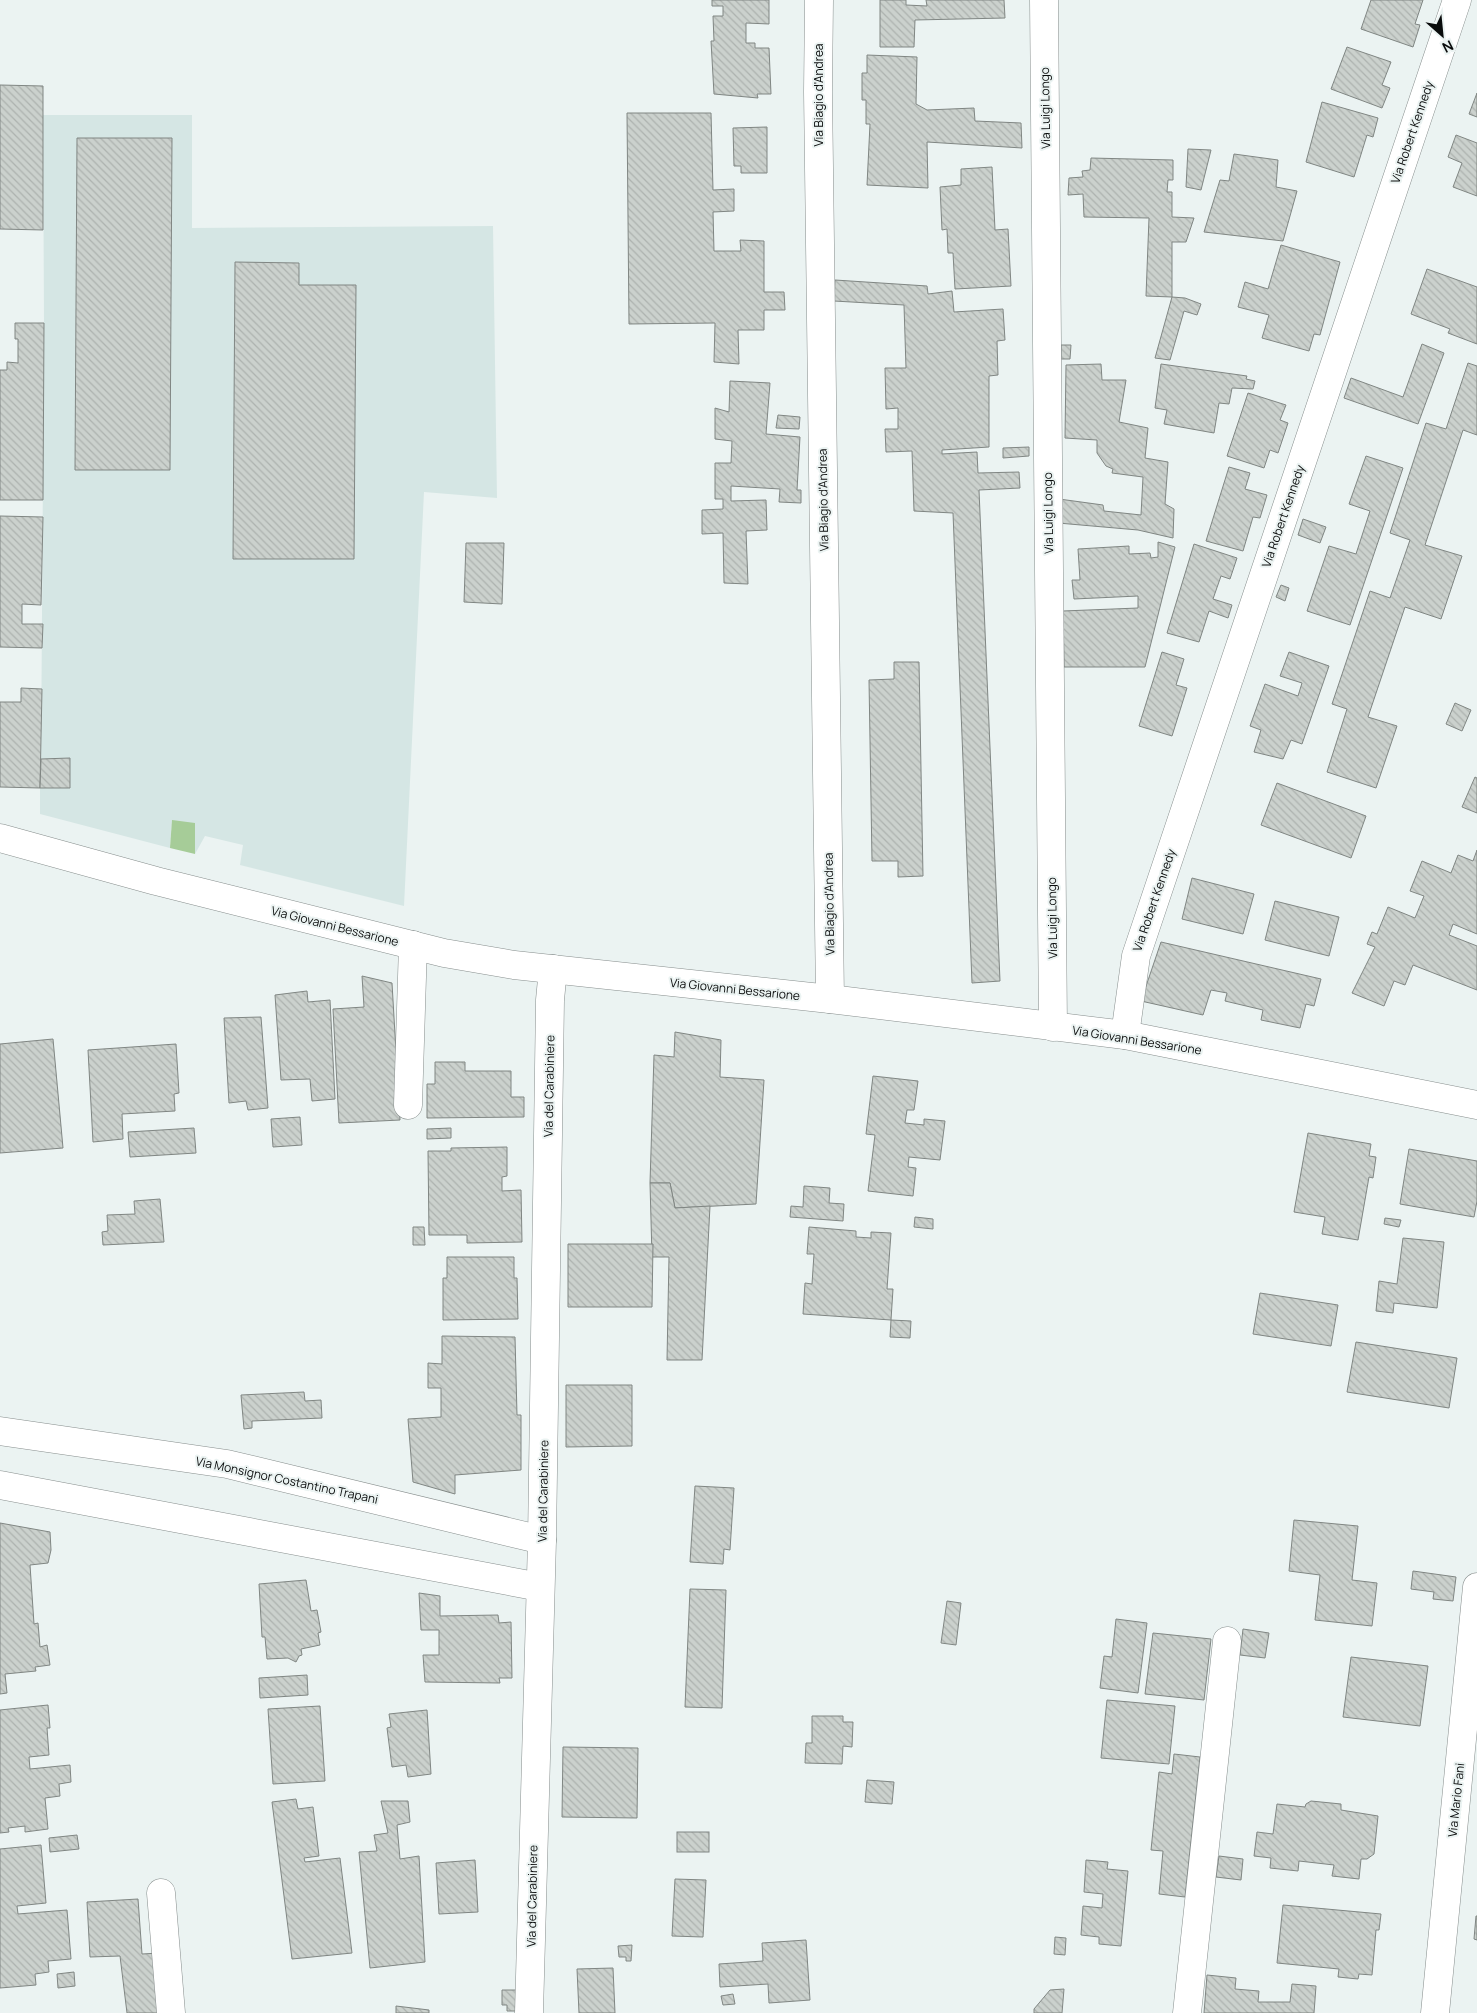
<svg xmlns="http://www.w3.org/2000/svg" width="1477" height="2013" font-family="Manrope,sans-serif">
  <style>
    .built { fill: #d5e6e4 }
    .green { fill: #a6cc98 }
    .building { fill: url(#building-back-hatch); stroke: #808683 }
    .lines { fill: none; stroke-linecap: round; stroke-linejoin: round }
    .minor-casing { stroke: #878e8d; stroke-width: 29 }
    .minor { stroke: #fff; stroke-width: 28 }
    .labels { text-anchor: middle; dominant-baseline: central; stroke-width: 4; stroke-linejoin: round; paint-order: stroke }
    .street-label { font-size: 12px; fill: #0a0c0c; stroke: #ebf3f2 }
  </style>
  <defs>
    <pattern id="building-back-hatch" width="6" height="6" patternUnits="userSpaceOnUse" patternTransform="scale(1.25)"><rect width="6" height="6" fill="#cbd1cd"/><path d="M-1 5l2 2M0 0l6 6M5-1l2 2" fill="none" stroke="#adb2af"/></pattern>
  </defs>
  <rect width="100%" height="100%" fill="#ebf3f2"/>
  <polygon class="built" points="43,115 192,115 192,228 493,226 497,498 424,492 404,906 240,865 243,845 205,836 195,854 195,824 172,821 170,848 40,814 40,788 69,788 70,758 41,759 44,323"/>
  <polygon class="green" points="172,820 195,823 195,854 170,848"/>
  <g class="building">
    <polygon points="712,0 769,0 769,24 746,23 746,43 755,43 755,48 769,48 771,94 757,94 758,98 714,94 711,41 714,41 713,16 723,16 723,6 712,6"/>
    <polygon points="880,0 906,0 906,5 927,6 926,0 1004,0 1005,18 915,20 914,47 880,47"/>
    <polygon points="1371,0 1423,0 1415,24 1420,25 1413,47 1361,29"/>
    <polygon points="1347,47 1391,62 1382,85 1390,88 1382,108 1331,89"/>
    <polygon points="867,55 917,57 916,104 927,110 974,108 975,121 1021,123 1022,148 927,142 928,188 867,185 870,124 866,124 866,100 862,100 862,73 867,73"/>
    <polygon points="0,85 43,86 43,230 0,229"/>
    <polygon points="1477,93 1477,117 1469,114"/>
    <polygon points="1322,102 1378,118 1373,137 1367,135 1354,177 1306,162"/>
    <polygon points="627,113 711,113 713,190 734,189 734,211 713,212 714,251 741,251 740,240 764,241 764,292 784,292 785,310 764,310 764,330 738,330 739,364 714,362 715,323 629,324"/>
    <polygon points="767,127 767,173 741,173 741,166 734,166 733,128"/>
    <polygon points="1456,135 1477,143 1477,196 1453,187 1462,163 1448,157"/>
    <polygon points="77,138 172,138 170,470 75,470"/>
    <polygon points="1188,149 1211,150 1201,190 1186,187"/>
    <polygon points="1234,154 1278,160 1276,187 1297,191 1283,241 1204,232 1220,180 1229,181"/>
    <polygon points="1091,158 1173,160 1173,180 1168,180 1167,192 1172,192 1172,217 1194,218 1186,242 1172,242 1172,297 1146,296 1149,218 1084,217 1083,194 1068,195 1069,178 1083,177 1082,171 1090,170"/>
    <polygon points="992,167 995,230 1008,229 1011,286 955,289 953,253 948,253 947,229 942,230 940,187 961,185 961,169"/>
    <polygon points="1281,245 1340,262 1320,335 1314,334 1309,351 1262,338 1269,315 1238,307 1245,282 1268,289"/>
    <polygon points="235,262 299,263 299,285 356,285 354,559 233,559"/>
    <polygon points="1427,269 1477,287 1477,344 1448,333 1450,329 1411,314"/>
    <polygon points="835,280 927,286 928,294 952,291 954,312 1003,309 1005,340 997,341 998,375 989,376 989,447 942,450 942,454 977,452 978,473 1019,472 1020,488 979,490 1000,981 972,983 953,513 914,511 912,451 886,452 885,429 898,429 898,408 886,409 885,368 906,368 904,305 834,301"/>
    <polygon points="1172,297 1185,298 1201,304 1197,315 1184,311 1170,360 1155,358"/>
    <polygon points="15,323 44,323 43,500 0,500 0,370 7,370 7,362 18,363 18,339 15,339"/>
    <polygon points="1422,344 1444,353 1418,424 1344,398 1351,378 1403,397"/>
    <polygon points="1061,345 1071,345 1070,359 1061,359"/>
    <polygon points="1468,363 1477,366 1477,435 1463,430 1425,545 1462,556 1441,619 1405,607 1368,717 1397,726 1376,788 1327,772 1347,709 1332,704 1370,591 1390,598 1410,540 1390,533 1426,423 1446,429"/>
    <polygon points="1101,364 1102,380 1126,380 1119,422 1148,428 1145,458 1168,462 1165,504 1174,509 1173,538 1138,530 1058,523 1059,499 1103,505 1104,511 1141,515 1143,477 1112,473 1113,469 1106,466 1097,453 1097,440 1065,438 1066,365"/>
    <polygon points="1161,364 1247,376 1246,379 1255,381 1253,389 1232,388 1229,404 1219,403 1214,433 1164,424 1167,410 1155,408"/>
    <polygon points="730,381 770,383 766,434 800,437 797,490 801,490 801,503 779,502 780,489 731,486 731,501 766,500 767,530 746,531 748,584 724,583 723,533 702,534 702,510 723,509 723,499 715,499 715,463 731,463 732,441 715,439 715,408 729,412"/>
    <polygon points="1248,393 1286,405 1280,420 1288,423 1278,453 1270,450 1264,468 1227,456"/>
    <polygon points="778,415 800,417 799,429 776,428"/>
    <polygon points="1029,447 1029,456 1003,458 1003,448"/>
    <polygon points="1366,456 1403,468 1350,625 1307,611 1329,546 1356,554 1370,511 1349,504"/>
    <polygon points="1229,467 1250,473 1245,489 1267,495 1260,518 1253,517 1243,551 1206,541"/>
    <polygon points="0,516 43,517 41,605 22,604 22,624 43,624 42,648 0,647"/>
    <polygon points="1303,519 1326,527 1320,543 1298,535"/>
    <polygon points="1158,542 1175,547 1145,667 1064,667 1063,611 1138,608 1138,596 1074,599 1072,580 1080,580 1078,549 1129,546 1129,554 1150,553 1151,558 1158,557"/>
    <polygon points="466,543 504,543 502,604 464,602"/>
    <polygon points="1194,544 1237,558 1230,579 1221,576 1213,599 1232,605 1228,618 1209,611 1199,642 1167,633"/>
    <polygon points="1281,585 1289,588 1285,601 1276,597"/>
    <polygon points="1162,652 1184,659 1176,685 1187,688 1172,736 1139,726"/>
    <polygon points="1289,652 1329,666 1302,744 1291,740 1283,759 1254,752 1261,730 1250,726 1265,684 1298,696 1302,683 1280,676"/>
    <polygon points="894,662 919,662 923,876 898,877 898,861 872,861 869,680 894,679"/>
    <polygon points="21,688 42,689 40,788 0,787 0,702 21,702"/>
    <polygon points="1455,703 1471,710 1462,731 1446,724"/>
    <polygon points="70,758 70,788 40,788 41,759"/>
    <polygon points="1475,777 1477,778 1477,813 1462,807"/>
    <polygon points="1277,783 1366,816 1351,858 1261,825"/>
    <polygon points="1477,850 1477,934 1453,924 1449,935 1477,946 1477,990 1413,965 1405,985 1394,981 1384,1006 1352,993 1375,947 1367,944 1372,932 1377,934 1388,907 1415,918 1424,896 1410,891 1422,861 1451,873 1458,855 1473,861"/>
    <polygon points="1192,878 1254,894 1243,934 1182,919"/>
    <polygon points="1275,901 1339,917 1329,956 1265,940"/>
    <polygon points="1161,942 1321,979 1314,1006 1306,1004 1300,1028 1261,1020 1263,1010 1225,1001 1227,993 1211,990 1203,1015 1141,1001"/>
    <polygon points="362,976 392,983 400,1120 339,1123 333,1009 364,1007"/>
    <polygon points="307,991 308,1002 330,1000 335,1099 312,1101 310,1079 281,1080 275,995"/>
    <polygon points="261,1017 268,1108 248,1110 246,1101 229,1103 224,1018"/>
    <polygon points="675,1032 721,1040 720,1077 764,1080 756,1204 675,1208 670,1183 650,1183 654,1055 674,1057"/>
    <polygon points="53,1039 63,1148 0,1153 0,1044"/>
    <polygon points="176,1044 179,1093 174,1094 175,1111 122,1114 123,1139 93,1142 88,1050"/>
    <polygon points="435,1062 465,1062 465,1071 511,1071 511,1097 524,1097 524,1117 427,1118 427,1084 435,1084"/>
    <polygon points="873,1076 918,1081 914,1110 907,1110 905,1123 924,1125 924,1119 945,1121 940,1160 909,1157 908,1167 916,1168 913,1196 868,1191 875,1135 866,1134"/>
    <polygon points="300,1117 302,1145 273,1147 271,1119"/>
    <polygon points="194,1128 196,1153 130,1157 128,1132"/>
    <polygon points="451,1128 451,1138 427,1139 427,1129"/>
    <polygon points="1308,1133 1371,1144 1369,1156 1376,1157 1373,1178 1369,1177 1358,1240 1322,1234 1325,1217 1294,1212"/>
    <polygon points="507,1147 507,1176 502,1177 502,1191 521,1190 522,1242 467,1243 467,1235 429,1235 428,1151 451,1151 451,1148"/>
    <polygon points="1409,1149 1477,1161 1477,1201 1474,1217 1400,1204"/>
    <polygon points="650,1183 670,1183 675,1208 710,1206 702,1360 667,1360 669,1257 652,1257"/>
    <polygon points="804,1186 830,1188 829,1203 844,1204 843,1221 790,1217 791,1206 803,1207"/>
    <polygon points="160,1199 164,1242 103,1245 102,1232 108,1231 107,1215 135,1214 134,1201"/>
    <polygon points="915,1217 933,1219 933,1229 914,1227"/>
    <polygon points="1385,1218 1401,1220 1399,1227 1384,1224"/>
    <polygon points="413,1227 424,1227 425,1245 413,1245"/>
    <polygon points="809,1227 856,1231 856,1237 871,1238 871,1232 891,1233 887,1289 893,1289 891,1320 803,1314 805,1283 812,1284 814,1254 807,1254"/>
    <polygon points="1403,1238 1444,1242 1437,1308 1394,1303 1393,1313 1376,1311 1379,1281 1397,1284"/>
    <polygon points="568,1244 653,1244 652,1307 568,1307"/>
    <polygon points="447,1257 514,1257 514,1278 517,1278 518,1319 443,1320 443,1278 447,1278"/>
    <polygon points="1260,1293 1338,1305 1331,1346 1253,1334"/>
    <polygon points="891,1320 911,1321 910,1338 890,1337"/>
    <polygon points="442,1336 515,1337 517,1415 521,1415 521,1470 455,1475 455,1494 413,1482 408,1419 441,1417 441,1388 428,1388 428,1363 442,1364"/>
    <polygon points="1356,1342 1457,1358 1449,1408 1347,1392"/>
    <polygon points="566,1385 632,1385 632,1446 566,1447"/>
    <polygon points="304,1392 305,1401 321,1400 322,1418 252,1421 252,1428 244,1429 241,1395"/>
    <polygon points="695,1486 734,1488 730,1550 724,1549 723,1564 690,1562"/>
    <polygon points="1294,1520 1358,1526 1352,1580 1377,1583 1372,1626 1315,1620 1320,1575 1289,1571"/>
    <polygon points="0,1523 50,1532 51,1550 48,1563 30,1565 34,1624 38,1623 40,1647 47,1645 50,1665 35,1667 36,1671 5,1674 7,1693 0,1694"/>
    <polygon points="1413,1571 1456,1577 1453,1601 1433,1599 1434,1592 1411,1589"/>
    <polygon points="306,1580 311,1611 317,1610 321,1632 318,1633 320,1645 301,1649 302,1655 299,1656 296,1662 288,1658 267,1659 265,1637 262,1637 259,1584"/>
    <polygon points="690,1589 726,1590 722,1708 685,1707"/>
    <polygon points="419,1593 440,1596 440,1616 498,1615 499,1623 511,1622 512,1678 499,1678 500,1683 425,1682 423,1655 439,1655 439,1630 421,1630"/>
    <polygon points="947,1601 961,1603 956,1645 941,1643"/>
    <polygon points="1116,1619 1147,1623 1138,1693 1100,1688 1104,1656 1112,1657"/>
    <polygon points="1243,1629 1269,1633 1265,1658 1240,1655"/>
    <polygon points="1153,1633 1211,1639 1204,1700 1145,1694"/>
    <polygon points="1351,1657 1428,1666 1420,1726 1343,1717"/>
    <polygon points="307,1675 308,1695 260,1698 259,1678"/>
    <polygon points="1107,1700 1175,1706 1169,1764 1101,1758"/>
    <polygon points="48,1705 50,1728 47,1728 49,1755 29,1757 30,1769 70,1765 71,1782 59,1784 60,1796 45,1798 48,1829 25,1832 25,1826 8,1828 9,1832 0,1833 0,1710"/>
    <polygon points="320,1706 325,1781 273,1784 268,1709"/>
    <polygon points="427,1710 431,1774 408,1777 406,1765 392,1767 387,1728 391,1727 389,1714"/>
    <polygon points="812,1716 843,1716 843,1722 853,1722 852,1747 843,1746 842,1764 805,1763 806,1743 812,1743"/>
    <polygon points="563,1747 638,1748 637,1818 562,1817"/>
    <polygon points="1174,1754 1200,1757 1185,1897 1159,1894 1163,1851 1151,1850 1159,1772 1172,1774"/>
    <polygon points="867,1780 894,1782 892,1804 865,1802"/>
    <polygon points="296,1799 298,1809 313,1807 319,1856 304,1858 305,1862 340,1858 352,1953 292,1959 272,1802"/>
    <polygon points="381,1801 408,1801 410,1822 397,1825 400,1859 419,1856 425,1962 370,1968 359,1852 377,1851 374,1835 388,1833"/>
    <polygon points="1311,1801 1341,1804 1341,1810 1378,1816 1374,1854 1367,1859 1361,1859 1359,1879 1332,1876 1334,1865 1299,1861 1298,1871 1270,1868 1271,1858 1254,1856 1257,1832 1273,1834 1277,1804 1305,1807 1306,1804"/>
    <rect x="677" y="1832" width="32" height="20"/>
    <polygon points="77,1835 79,1849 50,1852 49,1838"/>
    <polygon points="41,1845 46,1903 17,1906 18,1914 67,1910 71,1959 48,1961 49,1972 35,1974 36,1985 0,1988 0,1849"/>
    <polygon points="1219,1856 1243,1859 1241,1880 1216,1877"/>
    <polygon points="475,1860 478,1912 439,1914 436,1863"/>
    <polygon points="1086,1860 1108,1862 1107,1869 1128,1871 1121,1946 1099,1944 1099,1937 1081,1935 1083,1906 1102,1908 1103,1894 1084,1892"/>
    <polygon points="675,1879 706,1880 703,1937 672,1936"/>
    <polygon points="138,1899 142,1954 160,1953 165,2013 127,2013 120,1956 90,1957 87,1902"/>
    <polygon points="1283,1905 1381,1914 1379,1930 1376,1930 1372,1975 1359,1974 1358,1979 1338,1977 1339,1969 1277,1963"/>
    <polygon points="1476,1916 1477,1916 1477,1940 1474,1939"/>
    <polygon points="1055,1937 1066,1938 1065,1955 1054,1954"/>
    <polygon points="806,1940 810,2000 769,2003 768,1984 720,1987 719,1964 763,1961 762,1943"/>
    <polygon points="632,1945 631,1961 626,1961 626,1957 619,1957 618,1946"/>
    <polygon points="613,1968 615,2013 579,2013 577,1969"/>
    <polygon points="74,1972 75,1986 58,1988 57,1974"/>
    <polygon points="1207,1975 1236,1978 1235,1989 1259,1991 1258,2002 1290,2002 1292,1984 1316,1986 1314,2013 1204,2013"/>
    <polygon points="1064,1989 1062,2013 1034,2013 1034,2009 1050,1990"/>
    <polygon points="502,1990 518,1990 517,2011 507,2011 507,2005 502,2005"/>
    <polygon points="733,1994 735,2004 723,2005 721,1996"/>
    <polygon points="396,2006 429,2010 429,2013 396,2013"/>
  </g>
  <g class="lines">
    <defs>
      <g id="minor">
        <polyline points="819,0 818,92 830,999"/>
        <polyline points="1044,0 1053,1027"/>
        <polyline points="0,838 156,881 444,953 514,965 830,999 1125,1035 1477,1105"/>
        <polyline points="1125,1035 1136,956 1457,0"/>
        <polyline points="408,1105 413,945"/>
        <polyline points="0,1431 227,1464 542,1540"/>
        <polyline points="0,1485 540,1587"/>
        <polyline points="161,1893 171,2013"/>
        <polyline points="529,2013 542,1540 550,1000 553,969"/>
        <polyline points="1187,2013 1227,1641"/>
        <polyline points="1435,2013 1477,1587"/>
      </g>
    </defs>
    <use href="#minor" class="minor-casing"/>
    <use href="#minor" class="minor"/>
  </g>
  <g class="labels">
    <g class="street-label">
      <text transform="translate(818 95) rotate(-90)">Via Biagio d'Andrea</text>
      <text transform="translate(1045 108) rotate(-91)">Via Luigi Longo</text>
      <text transform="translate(1412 132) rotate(-71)">Via Robert Kennedy</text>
      <text transform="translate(823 500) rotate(-91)">Via Biagio d'Andrea</text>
      <text transform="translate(1048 513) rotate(-91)">Via Luigi Longo</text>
      <text transform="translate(1283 516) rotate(-71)">Via Robert Kennedy</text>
      <text transform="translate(1154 900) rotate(-71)">Via Robert Kennedy</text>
      <text transform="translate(829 904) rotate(-91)">Via Biagio d'Andrea</text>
      <text transform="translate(1052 918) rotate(-91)">Via Luigi Longo</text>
      <text transform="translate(335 926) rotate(14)">Via Giovanni Bessarione</text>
      <text transform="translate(735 989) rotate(6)">Via Giovanni Bessarione</text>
      <text transform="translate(1137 1040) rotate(9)">Via Giovanni Bessarione</text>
      <text transform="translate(549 1086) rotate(-89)">Via del Carabiniere</text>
      <text transform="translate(287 1480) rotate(12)">Via Monsignor Costantino Trapani</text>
      <text transform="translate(543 1491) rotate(-89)">Via del Carabiniere</text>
      <text transform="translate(1456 1800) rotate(-84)">Via Mario Fani</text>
      <text transform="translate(532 1896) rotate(-89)">Via del Carabiniere</text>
    </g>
  </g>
  <g transform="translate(1442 35) rotate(153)" stroke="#ebf3f2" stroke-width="4" paint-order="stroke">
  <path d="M0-4L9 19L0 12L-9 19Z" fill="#0a0c0c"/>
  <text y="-8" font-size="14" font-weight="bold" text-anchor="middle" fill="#0a0c0c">N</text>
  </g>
</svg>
